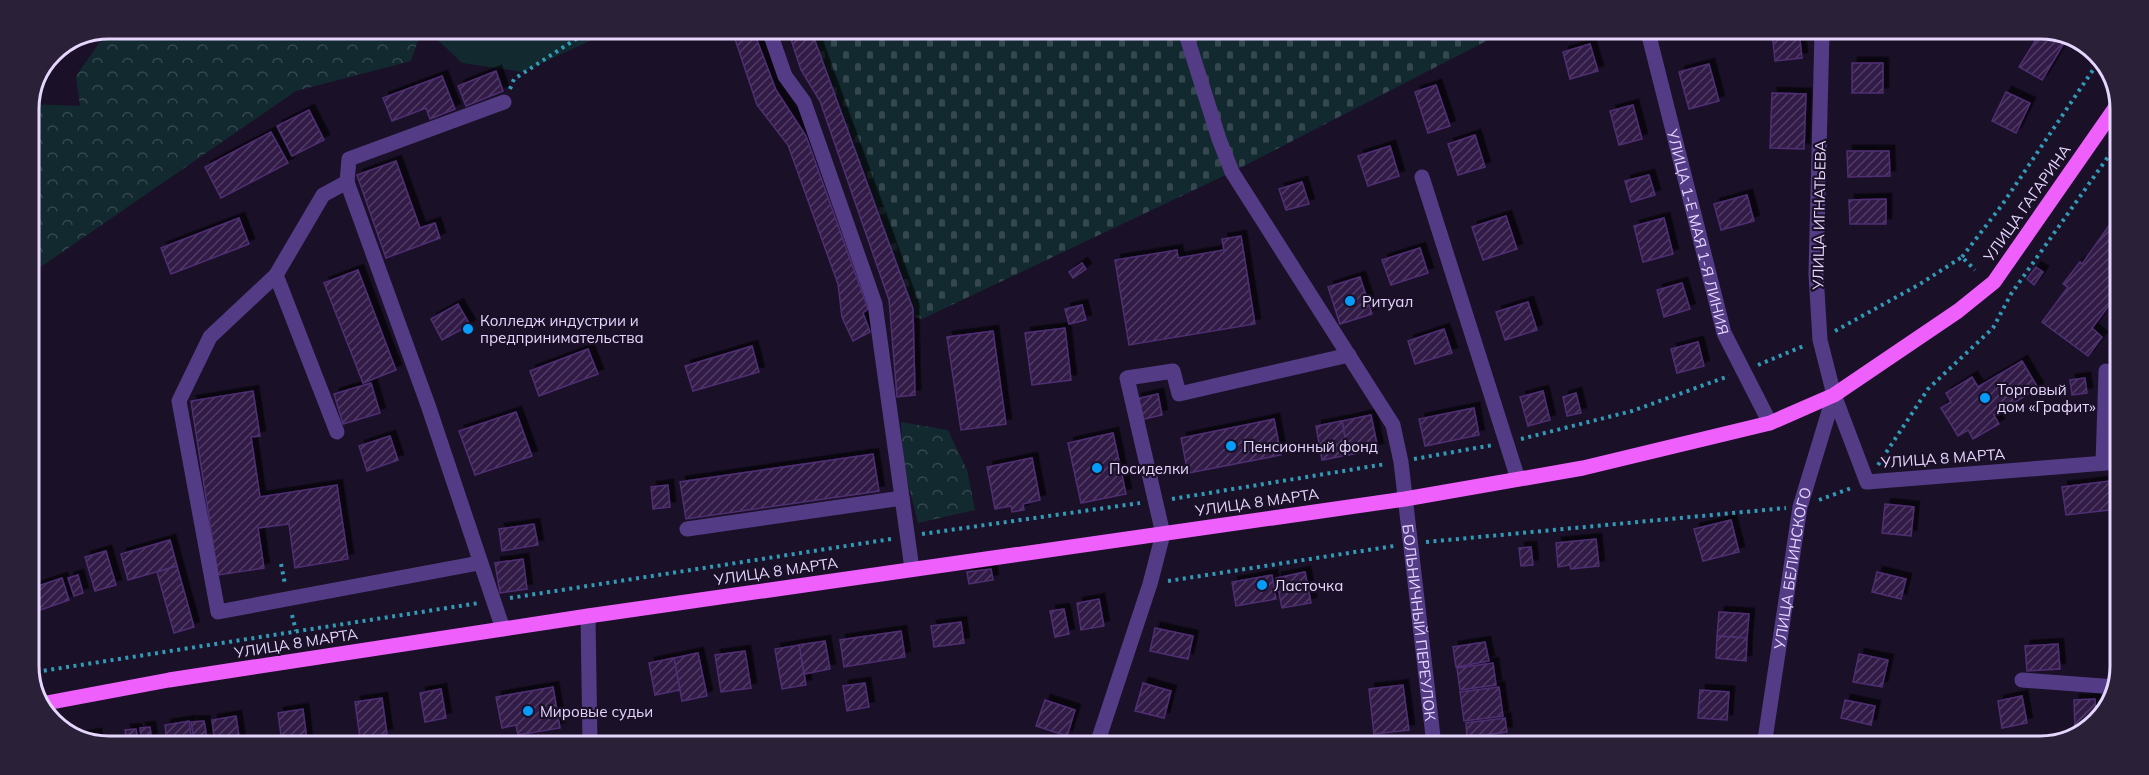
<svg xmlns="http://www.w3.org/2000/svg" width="2149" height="775" font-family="Mulish,sans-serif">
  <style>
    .forest { fill: url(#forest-crowns) }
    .cemetery { fill: url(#cemetery-stones) }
    .garden { fill: #132930 }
    .building { fill: url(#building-hatch); stroke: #4f2f73; stroke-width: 1.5; filter: url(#shadow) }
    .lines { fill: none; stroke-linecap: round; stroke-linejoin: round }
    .path { stroke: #3299b6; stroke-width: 4; stroke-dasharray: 3 4.5; stroke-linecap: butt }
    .minor { stroke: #533c85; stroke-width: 15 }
    .major { stroke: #ee5ffc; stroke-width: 15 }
    .poi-dot { fill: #069dfa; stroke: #1a1027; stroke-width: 2 }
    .labels { text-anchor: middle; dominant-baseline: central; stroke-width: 4.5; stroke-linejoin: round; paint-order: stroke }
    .street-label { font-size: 15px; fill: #e6d6fe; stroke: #1a1027 }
    .poi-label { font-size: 15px; fill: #e6d6fe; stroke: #1a1027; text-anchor: start }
    .rim { fill: none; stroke: #e6d6fe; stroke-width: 3 }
  </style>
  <defs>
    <pattern id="forest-crowns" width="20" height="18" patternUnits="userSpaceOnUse" patternTransform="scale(1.5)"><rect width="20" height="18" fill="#132930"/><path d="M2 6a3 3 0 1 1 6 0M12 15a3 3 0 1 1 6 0" fill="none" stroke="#35474f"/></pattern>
    <pattern id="cemetery-stones" width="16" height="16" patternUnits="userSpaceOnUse" patternTransform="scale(1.5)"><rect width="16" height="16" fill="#132930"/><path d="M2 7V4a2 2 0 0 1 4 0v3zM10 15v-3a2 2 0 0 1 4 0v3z" fill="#35474f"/></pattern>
    <pattern id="building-hatch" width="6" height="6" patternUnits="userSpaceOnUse" patternTransform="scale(1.5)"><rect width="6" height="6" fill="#311c47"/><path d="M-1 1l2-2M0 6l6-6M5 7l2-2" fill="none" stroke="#4f3c63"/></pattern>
    <filter id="shadow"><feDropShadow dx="5.5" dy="-5.5" stdDeviation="0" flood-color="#0009"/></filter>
  </defs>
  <rect width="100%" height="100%" fill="#1a1027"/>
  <g class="forest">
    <polygon points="109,29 422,29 411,61 296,91 29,275 29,104 80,106 76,76"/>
    <polygon points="901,422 948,430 967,470 975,510 918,523 903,464"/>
  </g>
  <polygon class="cemetery" points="811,30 1497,31 1498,35 1232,172 922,319 913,317 913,309"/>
  <polygon class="garden" points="426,29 613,30 523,72 462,63"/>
  <g class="building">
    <polygon points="732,30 753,30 776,90 806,136 868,309 863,313 870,332 853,341 842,317 838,284 788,145 757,105"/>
    <polygon points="788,30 811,30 913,309 915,395 897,397 889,300 820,101 801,70"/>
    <polygon points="1772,32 1799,32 1802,58 1775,61"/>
    <polygon points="2040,33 2045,33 2064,43 2042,80 2019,67"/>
    <polygon points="1590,44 1598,71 1570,79 1563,52"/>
    <rect x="1852" y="63" width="31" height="30"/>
    <polygon points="1709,64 1719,101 1689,109 1679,72"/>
    <polygon points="496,71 503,91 466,106 458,86"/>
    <polygon points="442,76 455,109 430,119 426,108 392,121 383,98"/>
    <polygon points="1436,85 1450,126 1428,133 1415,92"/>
    <polygon points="2006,92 2030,103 2016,133 1992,121"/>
    <polygon points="1772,93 1806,94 1804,149 1770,148"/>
    <polygon points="1633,105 1642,139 1619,145 1610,111"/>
    <polygon points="309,110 324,140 292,156 277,126"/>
    <polygon points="271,132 288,163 221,198 205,167"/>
    <polygon points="1475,135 1485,167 1458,175 1448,144"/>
    <polygon points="1390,146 1399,176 1368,186 1358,156"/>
    <polygon points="1847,151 1889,151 1890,176 1848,177"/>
    <polygon points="396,161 420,228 435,223 440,238 386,258 357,175"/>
    <polygon points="1649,175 1655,195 1631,202 1625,181"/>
    <polygon points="1302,182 1309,204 1286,210 1279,189"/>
    <polygon points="1747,195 1754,221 1721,230 1714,204"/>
    <polygon points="1886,199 1886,224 1850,224 1849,200"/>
    <polygon points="2120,210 2119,292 2092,328 2102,337 2088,356 2042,322 2068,287 2063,284 2080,262 2082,264"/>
    <polygon points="1506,216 1517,249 1483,260 1472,227"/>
    <polygon points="239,218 249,244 171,274 161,248"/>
    <polygon points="1664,218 1673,254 1643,262 1634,226"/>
    <polygon points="1241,236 1255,324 1129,345 1115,260 1177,250 1178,258 1224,250 1222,239"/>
    <polygon points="1420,248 1428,273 1391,285 1382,260"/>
    <polygon points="1082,263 1086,269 1073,278 1069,272"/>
    <polygon points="2036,267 2043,272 2034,285 2027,279"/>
    <polygon points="358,270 396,370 363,383 324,283"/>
    <polygon points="1360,277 1372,314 1340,324 1328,287"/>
    <polygon points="1682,283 1690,309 1664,317 1657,290"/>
    <polygon points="1528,302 1537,330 1505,340 1496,312"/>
    <polygon points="458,304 470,325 442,340 431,319"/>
    <polygon points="1082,305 1086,320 1069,324 1065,309"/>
    <polygon points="1065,328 1071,380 1032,385 1025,333"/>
    <polygon points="1444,329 1452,353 1415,364 1408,341"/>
    <polygon points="993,331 1006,424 961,430 947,337"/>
    <polygon points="1698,342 1704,366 1677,373 1671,349"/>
    <polygon points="752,346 759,372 693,391 685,366"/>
    <polygon points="588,349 598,374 539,396 530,371"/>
    <polygon points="2022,361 2038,388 1994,415 1999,424 1973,439 1968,430 1958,436 1941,408 1951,402 1946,393 1972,377 1978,387"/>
    <polygon points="2085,378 2087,393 2072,395 2070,380"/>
    <polygon points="371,383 380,413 343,424 334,394"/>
    <polygon points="253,391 260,436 251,437 260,497 337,485 348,559 295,568 289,524 258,528 264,568 218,575 191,401"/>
    <polygon points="1543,391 1550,420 1528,426 1520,397"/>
    <polygon points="1576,393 1581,413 1567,416 1563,397"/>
    <polygon points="1158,394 1162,415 1140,420 1136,399"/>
    <polygon points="1474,408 1479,435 1425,446 1419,419"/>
    <polygon points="516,412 532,456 475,475 459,431"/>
    <polygon points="1371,415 1378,449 1348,455 1342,421"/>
    <polygon points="1274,419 1281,455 1188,473 1181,438"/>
    <polygon points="1342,421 1348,455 1322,460 1316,426"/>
    <polygon points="1113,433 1126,494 1081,503 1068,443"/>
    <polygon points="390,436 398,460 367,471 359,446"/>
    <polygon points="873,454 879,491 686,519 680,482"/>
    <polygon points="1032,458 1040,500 1023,504 1024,510 1012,512 1011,506 995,509 987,467"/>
    <polygon points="2118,480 2118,509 2066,515 2062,487"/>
    <polygon points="668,485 670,507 653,509 651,487"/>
    <polygon points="1885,504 1914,507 1911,536 1882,533"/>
    <polygon points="1731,520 1739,552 1703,561 1694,529"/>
    <polygon points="534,524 538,545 502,551 499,529"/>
    <polygon points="1596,539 1599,566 1571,569 1570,565 1558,567 1556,543"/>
    <polygon points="170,540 177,566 128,580 121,554"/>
    <polygon points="1531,547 1533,565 1521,566 1519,548"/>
    <polygon points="106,551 116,585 95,591 85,557"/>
    <polygon points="523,559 527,589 500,593 495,563"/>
    <polygon points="177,566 194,627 174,633 157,572"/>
    <polygon points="991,569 993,580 969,584 967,572"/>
    <polygon points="1305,572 1311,603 1282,608 1276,578"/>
    <polygon points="1877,572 1906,579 1901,599 1872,592"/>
    <polygon points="78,575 83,593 74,596 68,578"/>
    <polygon points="1272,575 1276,599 1236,606 1232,582"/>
    <polygon points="62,578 69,600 29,614 29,589"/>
    <polygon points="1099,599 1104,626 1081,630 1077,603"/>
    <polygon points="1064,609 1069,634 1055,637 1050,611"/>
    <polygon points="1719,612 1749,614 1747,638 1717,636"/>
    <polygon points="961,622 964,643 934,647 931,626"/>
    <polygon points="1155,628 1193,636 1188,659 1150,651"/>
    <polygon points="901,631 905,657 844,667 840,640"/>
    <polygon points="1717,636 1747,638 1746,661 1716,658"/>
    <polygon points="825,641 830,669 804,674 799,645"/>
    <polygon points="1485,642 1489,661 1456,667 1453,647"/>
    <polygon points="2058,644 2060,669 2027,671 2025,646"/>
    <polygon points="799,645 806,685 782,689 775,649"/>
    <polygon points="745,651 751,688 721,692 715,655"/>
    <polygon points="698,653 707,696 682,701 674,658"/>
    <polygon points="1859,654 1888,660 1882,687 1853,682"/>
    <polygon points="674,658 680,690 655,695 649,663"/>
    <polygon points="1493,663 1496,685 1460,690 1457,668"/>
    <polygon points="865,683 869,707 847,711 843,686"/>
    <polygon points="1143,683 1171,691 1164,718 1135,711"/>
    <polygon points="1403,685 1409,730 1374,734 1369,689"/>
    <polygon points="553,687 560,728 518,735 516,725 502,728 496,697"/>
    <polygon points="1499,687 1503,716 1464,721 1460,692"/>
    <polygon points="441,689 446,718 425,722 420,693"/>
    <polygon points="1700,690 1729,692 1727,720 1698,718"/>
    <polygon points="2022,696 2027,723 2002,728 1998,701"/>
    <polygon points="382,698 387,734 360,738 355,702"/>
    <polygon points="2095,699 2096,720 2090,729 2075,730 2074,700"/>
    <polygon points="1045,700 1075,710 1067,736 1036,726"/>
    <polygon points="1845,700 1875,706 1871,725 1841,718"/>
    <polygon points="303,709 307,740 282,743 278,713"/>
    <polygon points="236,716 240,743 215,743 212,720"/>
    <polygon points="1505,718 1507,732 1467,737 1466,723"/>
    <polygon points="189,721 192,743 167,743 165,725"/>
    <polygon points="204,721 207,738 194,740 191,722"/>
    <polygon points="150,727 152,742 142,742 140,728"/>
    <polygon points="136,729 138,742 127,742 125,730"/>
    <polygon points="96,734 97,742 83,742 76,737"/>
    <polygon points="1499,737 1501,745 1466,745 1465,742"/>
  </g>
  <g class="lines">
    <g class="path">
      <polyline points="510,89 514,79 590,30"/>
      <polyline points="1962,257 2002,205 2101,58"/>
      <polyline points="1835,331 1920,284 1962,257 1975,270"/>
      <polyline points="1758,365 1806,345"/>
      <polyline points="1521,439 1632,411 1729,376"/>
      <polyline points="1414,459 1493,445"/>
      <polyline points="1878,465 1928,389 1993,328 2011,294 2120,140"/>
      <polyline points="1172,499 1386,464"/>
      <polyline points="1819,500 1854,487"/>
      <polyline points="922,534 1140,503"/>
      <polyline points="1426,542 1786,508"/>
      <polyline points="281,564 285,584"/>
      <polyline points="1168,581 1394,546"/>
      <polyline points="510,598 891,539"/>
      <polyline points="292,615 296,631"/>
      <polyline points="29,673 479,603"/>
    </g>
    <g class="minor">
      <polyline points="769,30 785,76 804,102 875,304 912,569"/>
      <path id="s1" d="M1185 31 1219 139 1232 172 1393 425 1401 462 1434 745"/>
      <path id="s2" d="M1648 32 1724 333 1770 423"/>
      <polyline points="1822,32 1816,274 1820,340 1834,395 1867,482 2118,462"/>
      <polyline points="1422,177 1518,479"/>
      <polyline points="347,182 349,159 504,102"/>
      <polyline points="276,275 337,432"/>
      <polyline points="2103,463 2106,371"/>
      <polyline points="687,529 902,498"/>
      <polyline points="479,563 218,612 179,401 210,337 276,275 323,195 347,182 428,405 503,629"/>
      <polyline points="588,616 590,743"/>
      <polyline points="2022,680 2116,687"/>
      <polyline points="1097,744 1150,584 1163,534 1127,378 1173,371 1179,394 1349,355"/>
      <path id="s3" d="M1764 746 1800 507 1834 395"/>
    </g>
    <polyline class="major" points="41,704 169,680 588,616 1405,499 1583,468 1770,423 1834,395 1958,311 1994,282 2120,101"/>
  </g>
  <g class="poi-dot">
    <circle cx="1350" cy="301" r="6"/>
    <circle cx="468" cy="329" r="6"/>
    <circle cx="1985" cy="398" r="6"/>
    <circle cx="1231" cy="446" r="6"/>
    <circle cx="1097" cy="468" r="6"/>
    <circle cx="1262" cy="585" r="6"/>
    <circle cx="528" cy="711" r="6"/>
  </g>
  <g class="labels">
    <g class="street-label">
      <text transform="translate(2027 203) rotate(-55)">УЛИЦА ГАГАРИНА</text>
      <text transform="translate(1819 215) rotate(-89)">УЛИЦА ИГНАТЬЕВА</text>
      <text stroke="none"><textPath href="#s2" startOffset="206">УЛИЦА 1-Е МАЯ 1-Я ЛИНИЯ</textPath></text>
      <text transform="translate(1943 458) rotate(-4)">УЛИЦА 8 МАРТА</text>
      <text transform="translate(1257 502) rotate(-8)">УЛИЦА 8 МАРТА</text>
      <text stroke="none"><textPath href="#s3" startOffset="180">УЛИЦА БЕЛИНСКОГО</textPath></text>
      <text transform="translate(776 571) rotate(-8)">УЛИЦА 8 МАРТА</text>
      <text stroke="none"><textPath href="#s1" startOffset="648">БОЛЬНИЧНЫЙ ПЕРЕУЛОК</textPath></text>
      <text transform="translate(296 643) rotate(-9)">УЛИЦА 8 МАРТА</text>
    </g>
    <g class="poi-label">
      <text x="1362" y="301">Ритуал</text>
      <text x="480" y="320">Колледж индустрии и<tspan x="480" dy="17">предпринимательства</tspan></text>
      <text x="1997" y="389">Торговый<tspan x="1997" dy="17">дом «Графит»</tspan></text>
      <text x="1243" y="446">Пенсионный фонд</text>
      <text x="1109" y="468">Посиделки</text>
      <text x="1274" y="585">Ласточка</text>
      <text x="540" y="711">Мировые судьи</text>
    </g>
  </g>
  <path d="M0 0H2149V775H0ZM109 39H2040A70 70 0 0 1 2110 109V666A70 70 0 0 1 2040 736H109A70 70 0 0 1 39 666V109A70 70 0 0 1 109 39Z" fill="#2a2038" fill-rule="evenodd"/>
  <path class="rim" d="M109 39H2040A70 70 0 0 1 2110 109V666A70 70 0 0 1 2040 736H109A70 70 0 0 1 39 666V109A70 70 0 0 1 109 39Z"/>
</svg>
